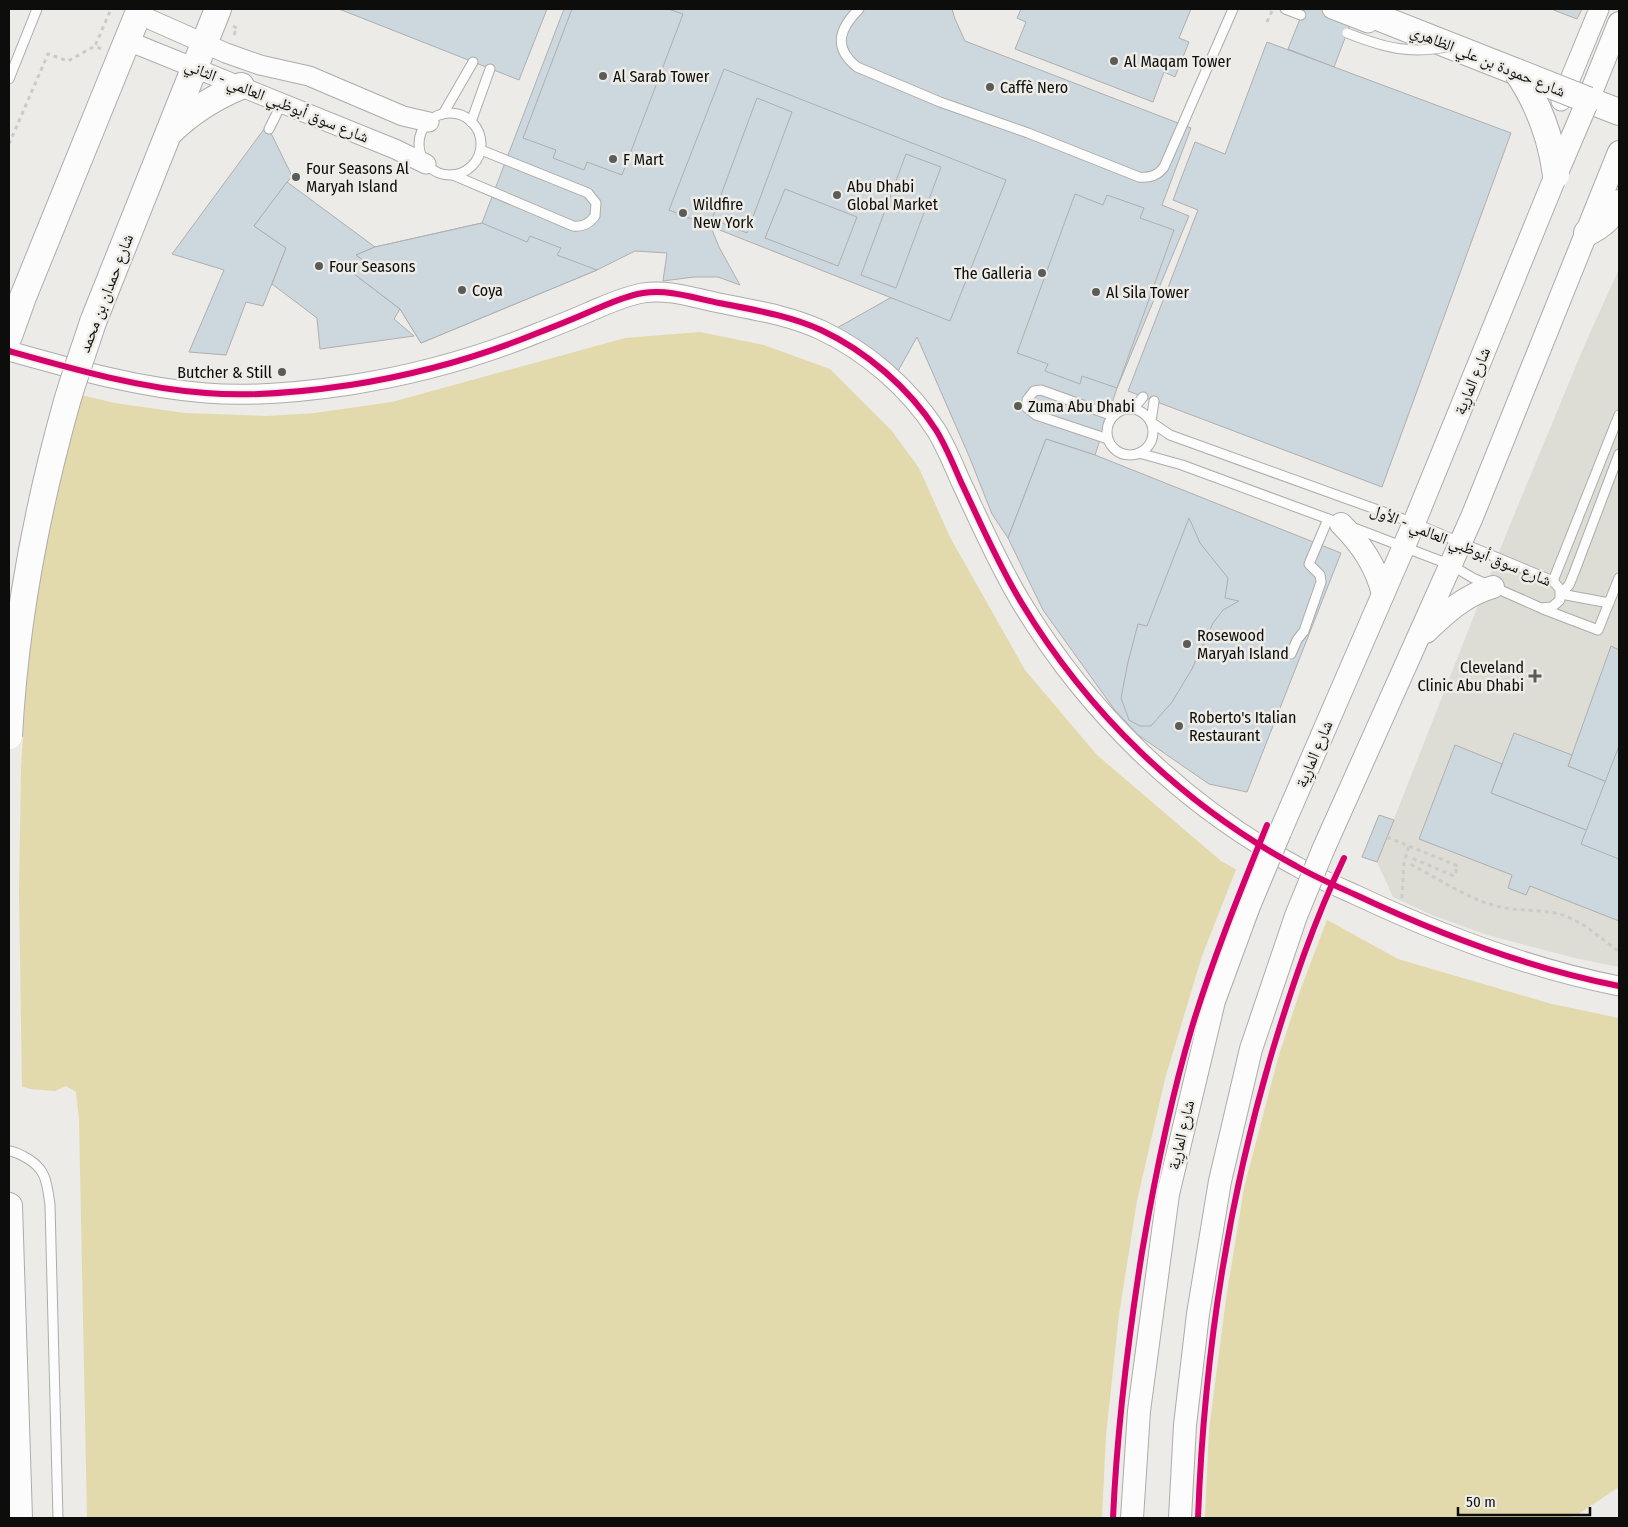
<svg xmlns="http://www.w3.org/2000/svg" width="1628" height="1527" font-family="'Fira Sans Condensed','Noto Naskh Arabic',sans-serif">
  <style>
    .built { fill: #ddddd5 }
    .water { fill: #e2daac }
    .pier { fill: #ecebe8 }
    .building { fill: #cdd7de; stroke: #aeafae }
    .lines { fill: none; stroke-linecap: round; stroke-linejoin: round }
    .service-casing { stroke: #acacaa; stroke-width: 11 }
    .minor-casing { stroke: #acacaa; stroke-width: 21 }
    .tertiary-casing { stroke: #acacaa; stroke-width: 24 }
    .secondary-casing { stroke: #acacaa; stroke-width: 28 }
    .path { stroke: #cbcbca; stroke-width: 3; stroke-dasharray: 4 4; stroke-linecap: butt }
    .service { stroke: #fcfcfc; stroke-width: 9 }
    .minor { stroke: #fcfcfc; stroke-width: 19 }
    .tertiary { stroke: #fcfcfc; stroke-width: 22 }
    .secondary { stroke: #fcfcfc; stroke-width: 26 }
    .service-bridge-casing { stroke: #acacaa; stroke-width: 11; stroke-linecap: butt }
    .tertiary-bridge-casing { stroke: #acacaa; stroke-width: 24; stroke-linecap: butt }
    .secondary-bridge-casing { stroke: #acacaa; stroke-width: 28; stroke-linecap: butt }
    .service-bridge { stroke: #fcfcfc; stroke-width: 9 }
    .tertiary-bridge { stroke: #fcfcfc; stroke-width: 22 }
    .secondary-bridge { stroke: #fcfcfc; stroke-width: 26 }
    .cycleway-casing { stroke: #edece7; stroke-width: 9 }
    .cycleway { stroke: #d6006c; stroke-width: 6 }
    .poi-dot { fill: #5b5b58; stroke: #edece7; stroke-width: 2 }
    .labels { text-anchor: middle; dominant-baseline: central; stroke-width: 5; stroke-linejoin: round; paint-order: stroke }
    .poi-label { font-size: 16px; fill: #0d0d0b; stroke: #edece7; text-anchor: start }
    .street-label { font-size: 16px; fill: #0d0d0b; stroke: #edece7 }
  </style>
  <rect width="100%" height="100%" fill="#ecebe8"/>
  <polygon class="built" points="1619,269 1619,967 1575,958 1487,935 1432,915 1393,897 1377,862 1507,532 1585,344"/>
  <polygon class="water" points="700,332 764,345 830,369 892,431 919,468 951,539 1025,670 1097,755 1221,861 1398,959 1552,1004 1619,1018 1619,1487 1577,1515 1567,1518 87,1518 79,1119 76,1092 66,1086 55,1091 30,1089 9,1082 9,378 115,403 185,413 267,416 315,413 392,402 625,338"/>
  <g class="pier">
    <polygon points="9,375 81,393 48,516 29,641 21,767 19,893 22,1089 9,1085"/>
    <polygon points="1237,867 1328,917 1300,991 1278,1058 1244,1188 1226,1299 1209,1430 1205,1518 1102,1518 1106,1435 1119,1315 1137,1201 1165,1079 1202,956"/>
  </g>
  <g class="building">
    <polygon points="339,9 547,9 519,80"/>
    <polygon points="564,9 952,9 955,19 965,41 1191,128 1162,205 1189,216 1117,388 1095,455 1046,439 1008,538 992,514 969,456 917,337 893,380 835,329 915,284 925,257 910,251 928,204 943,209 958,167 857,128 828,206 815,201 843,123 746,86 727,135 742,140 726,184 707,176 699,198 719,247 740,285 718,277 694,277 663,281 667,253 635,251 597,270 421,343 400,309 349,270 367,263 356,255 375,247 482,223"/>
    <polygon points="572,9 668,9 683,14 622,175 587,162 584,170 553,158 556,150 523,138"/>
    <polygon points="1021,9 1191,9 1179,38 1189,42 1175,77 1164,72 1153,102 1015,49 1026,22 1017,18"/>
    <polygon points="1304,9 1356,9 1334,67 1288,49"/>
    <polygon points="1551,9 1582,9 1577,19"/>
    <polygon points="1267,42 1511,133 1382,487 1128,391 1198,210 1173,200 1195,142 1225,154"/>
    <polygon points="724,69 1006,180 950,321 669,210"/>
    <polygon points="757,98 792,112 747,233 712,219"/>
    <polygon points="267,125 292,176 254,226 286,248 263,306 246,302 226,355 189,352 224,270 172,254"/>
    <polygon points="906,154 941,167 896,288 861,275"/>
    <polygon points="287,182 375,247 356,255 367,263 349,270 400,309 394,319 414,336 320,349 317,318 272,284 286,248 254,226"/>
    <polygon points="785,189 857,217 838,266 765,238"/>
    <polygon points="1075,194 1103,205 1107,195 1144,208 1140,218 1174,230 1117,388 1082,376 1080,384 1045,371 1048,364 1017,353"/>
    <polygon points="482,223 527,242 530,236 561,248 557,255 597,270 421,343 400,309 349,270 367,263 356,255 375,247"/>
    <polygon points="1046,439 1095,455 1341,553 1247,792 1209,784 1138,735 1114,709 1043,610 1008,538"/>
    <polygon points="1189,518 1200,543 1228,578 1225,598 1239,601 1223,610 1213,623 1192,669 1172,702 1151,726 1140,726 1129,720 1121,698 1128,662 1138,624 1147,626"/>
    <polygon points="1611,646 1619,650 1619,787 1568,766"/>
    <polygon points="1514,733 1572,755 1568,766 1619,787 1619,843 1491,793"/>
    <polygon points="1455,745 1502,764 1491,793 1619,843 1619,921 1530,886 1526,895 1508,888 1512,875 1419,839"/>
    <polygon points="1619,746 1619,859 1581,844"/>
    <polygon points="1379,815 1394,820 1377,862 1362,857"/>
  </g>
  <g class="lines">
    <defs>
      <g id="service">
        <path d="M859 9C840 28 832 47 857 67L940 102 1028 133 1139 177C1150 178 1157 176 1164 167L1233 9"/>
        <polyline points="1285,9 1301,15"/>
        <polyline points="9,79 37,9"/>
        <circle cx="450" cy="144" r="31"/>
        <polyline points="443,114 473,62"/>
        <polyline points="471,122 490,69"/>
        <polyline points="269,129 282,103"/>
        <path d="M453 175 573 226C583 227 589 224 595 216L596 203 588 193 481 150"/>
        <polyline points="1154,401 1151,422 1170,435 1414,523 1553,581 1560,589 1560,600 1552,607 1541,608 1473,578 1451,565 1354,528"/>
        <polyline points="1133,409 1143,397"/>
        <circle cx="1130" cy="432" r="23"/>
        <polyline points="1108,439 1036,415 1027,408 1027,400 1034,391 1041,390 1113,416"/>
        <polyline points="1139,453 1182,465 1342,524"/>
        <polyline points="1553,581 1619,415"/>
        <polyline points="1561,594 1569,585 1574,573 1619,454"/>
        <polyline points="1561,594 1609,603"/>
        <polyline points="1543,609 1598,630 1619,578"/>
        <polyline points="1291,654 1297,640 1304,631 1321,582 1320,575 1309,564 1328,519"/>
        <path d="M9 1151C14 1151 19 1154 23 1156 46 1167 47 1182 50 1205L58 1518"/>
      </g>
      <g id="minor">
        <polyline points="1332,9 1368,23"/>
        <polyline points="138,14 226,53 260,65 309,76 403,116 429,122"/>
        <polyline points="128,41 395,149 426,164"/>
        <polyline points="1561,101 1599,9"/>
        <path d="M9 351C73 369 139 388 206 393 253 397 303 392 350 385 414 375 476 358 535 334 553 327 571 320 589 312 606 305 624 296 643 293 669 289 694 298 719 303 754 310 788 315 821 330 866 351 909 388 936 430 946 446 953 464 961 482 980 522 998 564 1021 602 1087 712 1183 805 1296 866 1315 877 1336 886 1356 895 1441 935 1527 968 1619 986"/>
      </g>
      <g id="tertiary">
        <polyline points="1588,100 1619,23"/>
        <path d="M1341 524C1362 545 1376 566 1383 594"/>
        <path d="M1426 632C1447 612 1465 595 1493 587"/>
        <polyline points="1280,832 1414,523 1556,175"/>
        <polyline points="1323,850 1472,517 1619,152"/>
      </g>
      <g id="secondary">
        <polyline points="1357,9 1517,72"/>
        <polyline points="1588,100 1619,112"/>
        <path d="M171 131C192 111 214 97 241 86"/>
        <path d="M1587 233C1601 226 1612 217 1619 203"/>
        <polyline points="93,322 218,9"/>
        <polyline points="9,336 23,297 140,9"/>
        <polyline points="9,1206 19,1518"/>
      </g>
    </defs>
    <use href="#service" class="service-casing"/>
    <use href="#minor" class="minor-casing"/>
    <use href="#tertiary" class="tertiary-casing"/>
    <use href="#secondary" class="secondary-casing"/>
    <g class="path">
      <polyline points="1267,22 1272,11"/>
      <polyline points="233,26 237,28 233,37"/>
      <polyline points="101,49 95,46 111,9"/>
      <polyline points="9,144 48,54 68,61 95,46"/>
      <path d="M1387 837 1458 866 1454 876 1414 859 1412 865C1441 880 1472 902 1505 908 1527 912 1551 908 1572 919 1590 927 1603 941 1619 951"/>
      <polyline points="1402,898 1404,862 1409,846"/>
    </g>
    <use href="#service" class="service"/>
    <use href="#minor" class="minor"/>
    <use href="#tertiary" class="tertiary"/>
    <use href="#secondary" class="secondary"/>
    <defs>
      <path id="service-bridge" d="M1347 33C1385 48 1411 55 1452 46"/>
      <g id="tertiary-bridge">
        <polyline points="1556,175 1588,100"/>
        <polyline points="1132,1518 1139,1411 1168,1194 1214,1001 1249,906 1280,832"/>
        <polyline points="1180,1518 1185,1425 1198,1314 1220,1181 1251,1049 1296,916 1323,850"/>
      </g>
      <g id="secondary-bridge">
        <path d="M1517 72C1539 104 1551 137 1556 175"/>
        <polyline points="1517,72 1588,100"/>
        <path d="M9 736C15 624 36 513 66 405 74 377 84 350 93 322"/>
      </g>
    </defs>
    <use href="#service-bridge" class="service-bridge-casing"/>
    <use href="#tertiary-bridge" class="tertiary-bridge-casing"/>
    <use href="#secondary-bridge" class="secondary-bridge-casing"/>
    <use href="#service-bridge" class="service-bridge"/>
    <use href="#tertiary-bridge" class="tertiary-bridge"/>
    <use href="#secondary-bridge" class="secondary-bridge"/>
    <defs>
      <g id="cycleway">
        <path d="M9 351C73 369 139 388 206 393 253 397 303 392 350 385 414 375 476 358 535 334 553 327 571 320 589 312 606 305 624 296 643 293 669 289 694 298 719 303 754 310 788 315 821 330 866 351 909 388 936 430 946 446 953 464 961 482 980 522 998 564 1021 602 1087 712 1183 805 1296 866 1315 877 1336 886 1356 895 1441 935 1527 968 1619 986"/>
        <path d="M1113 1518C1117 1429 1128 1340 1142 1252 1155 1176 1170 1101 1192 1027 1213 958 1240 892 1267 825"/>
        <path d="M1198 1518C1204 1359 1227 1202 1273 1049 1293 983 1314 921 1344 858"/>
      </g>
    </defs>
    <use href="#cycleway" class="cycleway-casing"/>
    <use href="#cycleway" class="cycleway"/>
  </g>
  <g class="poi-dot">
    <circle cx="1114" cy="61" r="5"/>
    <circle cx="603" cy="76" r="5"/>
    <circle cx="990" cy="87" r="5"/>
    <circle cx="613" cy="159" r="5"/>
    <circle cx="296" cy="177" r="5"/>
    <circle cx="837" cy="195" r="5"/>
    <circle cx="683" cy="213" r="5"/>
    <circle cx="319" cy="266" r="5"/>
    <circle cx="1042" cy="273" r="5"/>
    <circle cx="462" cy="290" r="5"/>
    <circle cx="1096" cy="292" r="5"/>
    <circle cx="282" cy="372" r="5"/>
    <circle cx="1018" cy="406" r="5"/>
    <circle cx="1187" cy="644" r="5"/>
    <path d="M1532.5 668.5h5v5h5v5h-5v5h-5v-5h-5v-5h5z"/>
    <circle cx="1179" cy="726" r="5"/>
  </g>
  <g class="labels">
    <g class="poi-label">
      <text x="1124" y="61">Al Maqam Tower</text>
      <text x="613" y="76">Al Sarab Tower</text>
      <text x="1000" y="87">Caffè Nero</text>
      <text x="623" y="159">F Mart</text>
      <text x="306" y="168">Four Seasons Al<tspan x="306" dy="18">Maryah Island</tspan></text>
      <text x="847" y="186">Abu Dhabi<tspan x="847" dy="18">Global Market</tspan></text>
      <text x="693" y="204">Wildfire<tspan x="693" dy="18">New York</tspan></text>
      <text x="329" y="266">Four Seasons</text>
      <text x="1032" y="273" text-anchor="end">The Galleria</text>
      <text x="472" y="290">Coya</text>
      <text x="1106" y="292">Al Sila Tower</text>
      <text x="272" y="372" text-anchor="end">Butcher &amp; Still</text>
      <text x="1028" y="406">Zuma Abu Dhabi</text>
      <text x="1197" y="635">Rosewood<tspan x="1197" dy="18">Maryah Island</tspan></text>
      <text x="1524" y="667" text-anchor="end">Cleveland<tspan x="1524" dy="18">Clinic Abu Dhabi</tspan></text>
      <text x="1189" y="717">Roberto's Italian<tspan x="1189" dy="18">Restaurant</tspan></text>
    </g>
    <g class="street-label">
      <text transform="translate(1488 61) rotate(22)">شارع حمودة بن علي الظاهري</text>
      <text transform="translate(277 101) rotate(22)">شارع سوق أبوظبي العالمي - الثاني</text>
      <text transform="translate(106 293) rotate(-69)">شارع حمدان بن محمد</text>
      <text transform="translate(1472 381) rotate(-68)">شارع المارِية</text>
      <text transform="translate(1461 545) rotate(22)">شارع سوق أبوظبي العالمي - الأول</text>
      <text transform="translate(1314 754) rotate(-67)">شارع المارِية</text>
      <text transform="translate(1181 1135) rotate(-77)">شارع المارِية</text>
    </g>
  </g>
  <rect width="1628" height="1527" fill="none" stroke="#0d0d0b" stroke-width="20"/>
  <path d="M1458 1507v8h132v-8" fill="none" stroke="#0d0d0b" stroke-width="2.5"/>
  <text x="1466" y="1507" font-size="15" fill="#0d0d0b" stroke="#edece7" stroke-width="4" paint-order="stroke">50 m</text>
</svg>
